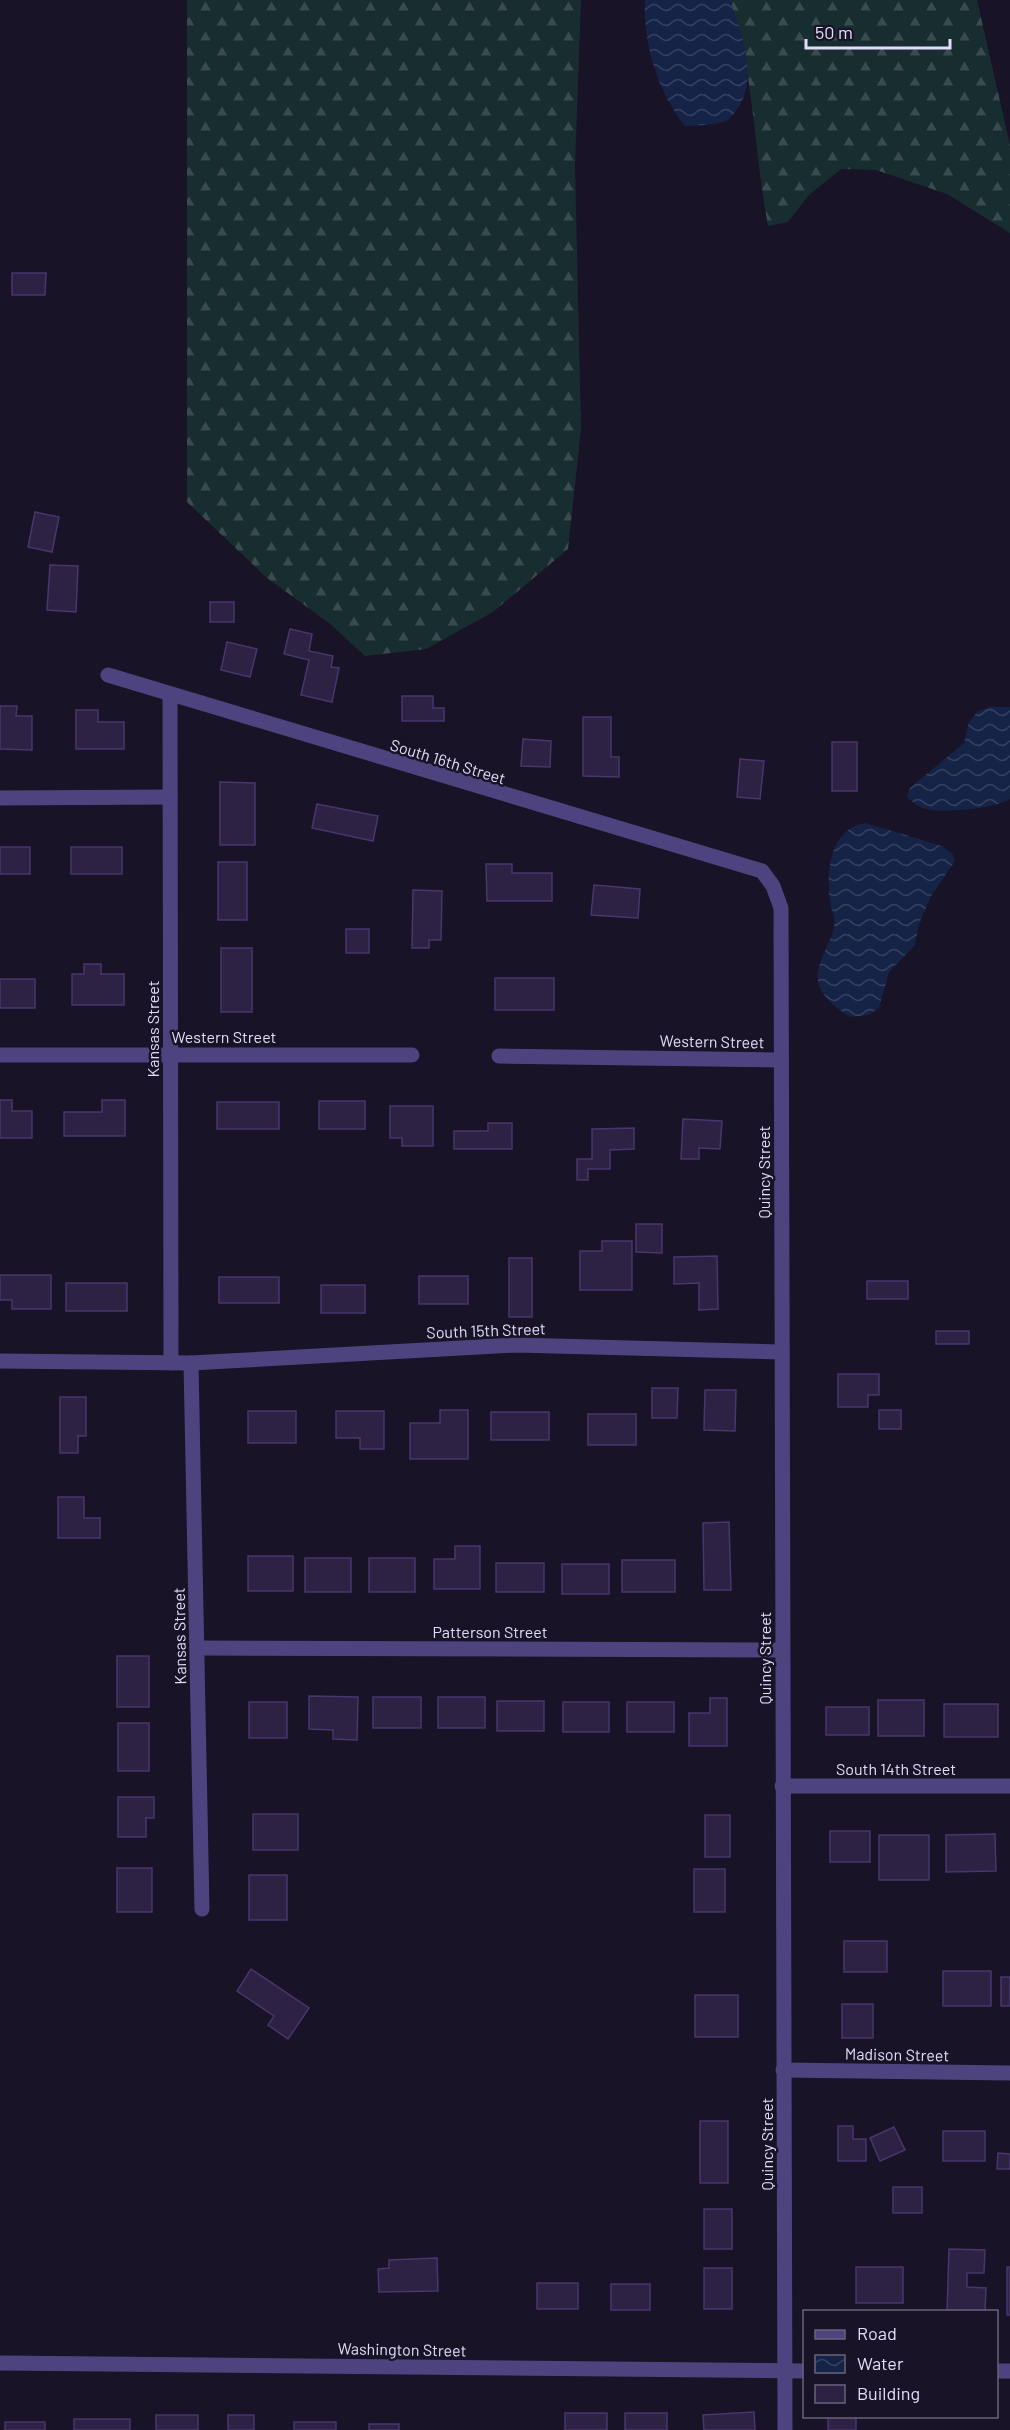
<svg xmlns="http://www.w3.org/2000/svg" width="1010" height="2430" font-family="Barlow,sans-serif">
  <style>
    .forest { fill: url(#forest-firs) }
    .water { fill: url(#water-waves) }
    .building { fill: #2d2144; stroke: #48366d; stroke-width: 1.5 }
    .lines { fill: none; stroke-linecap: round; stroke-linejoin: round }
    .minor { stroke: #4d447f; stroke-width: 15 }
    .labels { text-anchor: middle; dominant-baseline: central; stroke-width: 5; stroke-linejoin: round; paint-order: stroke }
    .street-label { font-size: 16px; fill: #e3dcfa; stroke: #181326 }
  </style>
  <defs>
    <pattern id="forest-firs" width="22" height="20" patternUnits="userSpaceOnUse" patternTransform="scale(1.5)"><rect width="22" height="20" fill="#172d2f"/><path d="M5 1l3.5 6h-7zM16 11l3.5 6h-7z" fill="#394b4e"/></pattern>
    <pattern id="water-waves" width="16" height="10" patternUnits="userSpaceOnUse" patternTransform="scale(1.5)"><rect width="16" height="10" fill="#152347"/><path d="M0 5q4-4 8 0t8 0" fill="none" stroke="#374262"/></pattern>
  </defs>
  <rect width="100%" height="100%" fill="#181326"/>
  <g class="forest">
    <polygon points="187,0 581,0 575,165 581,429 568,549 493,612 426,649 365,656 329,623 267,578 187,502"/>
    <path d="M730 0H977L1010 145V233L947 194 876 170 841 169 809 195 788 222 768 226C754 151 754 72 730 0Z"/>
  </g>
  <g class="water">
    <path d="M645 0H730C741 33 760 80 736 111 733 115 730 119 726 121 712 126 700 125 685 126 658 92 643 44 645 0Z"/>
    <path d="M989 707H1010V799C994 809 945 813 927 809 919 808 913 802 907 797L910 788 964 743 969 722 977 712Z"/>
    <path d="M866 823 942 846 952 853 955 861 931 896 919 924 915 945 889 972 879 1008 869 1015 850 1017C838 1010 819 995 818 980 816 962 830 945 834 928 836 917 831 911 830 901 826 871 830 828 866 823Z"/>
  </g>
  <g class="building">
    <polygon points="12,273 46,273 45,295 12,295"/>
    <polygon points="35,512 59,517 52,552 28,547"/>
    <polygon points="50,565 78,566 76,612 47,610"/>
    <rect x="210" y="602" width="24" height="20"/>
    <polygon points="290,629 312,634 309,651 333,656 331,667 339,668 332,702 301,695 309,660 284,654"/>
    <polygon points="227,642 257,649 250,677 221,670"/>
    <polygon points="402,696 433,696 433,708 444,708 444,721 402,721"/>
    <polygon points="0,706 17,706 16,716 32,716 32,750 0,749"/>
    <polygon points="76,710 98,710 98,722 124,722 124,749 76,749"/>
    <polygon points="583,717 611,717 611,757 619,757 619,777 583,776"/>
    <polygon points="523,739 551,741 550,767 521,766"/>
    <rect x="832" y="742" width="25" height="49"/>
    <polygon points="740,759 764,761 760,799 737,797"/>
    <polygon points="220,782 255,783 255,845 220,845"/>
    <polygon points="317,804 378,816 373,841 312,828"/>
    <rect x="0" y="847" width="30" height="27"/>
    <rect x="71" y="847" width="51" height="27"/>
    <rect x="218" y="862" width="29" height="58"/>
    <polygon points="486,864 512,864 512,873 552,873 552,901 487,901"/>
    <polygon points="594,885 640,889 638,918 591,915"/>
    <polygon points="413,890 442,891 441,940 429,940 429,948 412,948"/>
    <rect x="346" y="929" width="23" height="24"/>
    <rect x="221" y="948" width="31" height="64"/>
    <polygon points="84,964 101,964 101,974 124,974 124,1005 72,1005 72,974 84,974"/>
    <rect x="495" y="978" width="59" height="32"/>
    <rect x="0" y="979" width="35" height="29"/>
    <polygon points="0,1100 12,1100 12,1111 32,1111 32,1138 0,1138"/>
    <polygon points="102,1100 125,1100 125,1136 64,1136 64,1112 102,1112"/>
    <rect x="319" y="1101" width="46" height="28"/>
    <rect x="217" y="1102" width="62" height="27"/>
    <polygon points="390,1106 433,1106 433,1146 402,1146 402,1138 390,1138"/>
    <polygon points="683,1119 722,1121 720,1149 699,1148 699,1159 681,1159"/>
    <polygon points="488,1123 512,1123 512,1149 454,1149 454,1131 488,1131"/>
    <polygon points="634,1128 634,1149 610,1150 610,1169 588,1169 588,1180 577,1180 577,1159 592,1159 592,1129"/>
    <polygon points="636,1224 662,1224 662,1253 636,1252"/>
    <polygon points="602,1241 632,1241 632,1290 580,1290 580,1251 602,1251"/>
    <polygon points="717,1256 718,1309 699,1310 699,1283 674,1284 674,1257"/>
    <rect x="509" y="1258" width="23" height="59"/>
    <polygon points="0,1275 51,1275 51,1309 12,1309 12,1300 0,1300"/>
    <rect x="419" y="1276" width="49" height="28"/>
    <rect x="219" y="1277" width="60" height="26"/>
    <rect x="867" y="1281" width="41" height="18"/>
    <rect x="66" y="1283" width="61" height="28"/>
    <rect x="321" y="1285" width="44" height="28"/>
    <rect x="936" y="1331" width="33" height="13"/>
    <polygon points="838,1374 879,1374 879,1395 868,1395 868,1407 838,1407"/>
    <polygon points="652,1388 678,1388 677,1418 652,1418"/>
    <polygon points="705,1390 736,1390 735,1431 704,1430"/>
    <polygon points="60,1397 86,1397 86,1436 78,1436 78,1453 60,1453"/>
    <polygon points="440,1410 468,1410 468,1459 410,1459 410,1423 440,1423"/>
    <rect x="879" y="1410" width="22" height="19"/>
    <rect x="248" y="1411" width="48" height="32"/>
    <polygon points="336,1411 384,1411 384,1449 360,1449 360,1438 336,1438"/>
    <rect x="491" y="1412" width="58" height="28"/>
    <rect x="588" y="1414" width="48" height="31"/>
    <polygon points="58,1497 84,1497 84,1518 100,1518 100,1538 58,1538"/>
    <polygon points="729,1522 731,1590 704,1590 703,1523"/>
    <polygon points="455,1546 480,1546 480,1589 434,1589 434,1559 455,1559"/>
    <rect x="248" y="1556" width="45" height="35"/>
    <rect x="305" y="1558" width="46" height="34"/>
    <rect x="369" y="1558" width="46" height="34"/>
    <rect x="622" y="1560" width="53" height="32"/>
    <rect x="496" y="1563" width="48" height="29"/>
    <rect x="562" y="1564" width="47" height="30"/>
    <rect x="117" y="1656" width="32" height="51"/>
    <polygon points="309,1696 358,1697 357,1740 333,1739 333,1730 309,1729"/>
    <rect x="373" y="1697" width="48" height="31"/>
    <rect x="438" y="1697" width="47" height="31"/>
    <polygon points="710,1698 727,1698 727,1746 689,1746 689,1713 710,1713"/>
    <rect x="878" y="1700" width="46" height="36"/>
    <rect x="497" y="1701" width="47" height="30"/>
    <rect x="249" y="1702" width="38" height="36"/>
    <rect x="563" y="1702" width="46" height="30"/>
    <rect x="627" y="1702" width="47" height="30"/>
    <rect x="944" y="1704" width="54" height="33"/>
    <rect x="826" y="1707" width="43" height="28"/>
    <rect x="118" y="1723" width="31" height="48"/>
    <polygon points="118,1797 154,1797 154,1818 146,1818 146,1837 118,1837"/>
    <rect x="253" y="1814" width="45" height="36"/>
    <rect x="705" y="1815" width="25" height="42"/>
    <rect x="830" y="1831" width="40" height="31"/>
    <polygon points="995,1834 996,1871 946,1872 946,1835"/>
    <rect x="879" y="1835" width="50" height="45"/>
    <rect x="117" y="1868" width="35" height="44"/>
    <rect x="694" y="1869" width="31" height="43"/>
    <rect x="249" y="1875" width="38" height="45"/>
    <rect x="844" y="1941" width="43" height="31"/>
    <polygon points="251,1969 309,2008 288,2039 268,2025 274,2016 237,1991"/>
    <rect x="943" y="1971" width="48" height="35"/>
    <rect x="1001" y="1977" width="9" height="29"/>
    <rect x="695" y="1995" width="43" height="42"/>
    <rect x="842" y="2004" width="31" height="34"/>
    <rect x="700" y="2121" width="28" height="62"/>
    <polygon points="838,2126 853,2126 853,2139 866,2139 866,2161 838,2161"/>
    <polygon points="894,2127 905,2150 880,2161 870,2138"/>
    <rect x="943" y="2131" width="42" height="30"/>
    <polygon points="998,2153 1010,2154 1010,2169 997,2169"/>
    <rect x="893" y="2187" width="29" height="26"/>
    <rect x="704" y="2209" width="28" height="40"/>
    <polygon points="949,2249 985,2250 984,2273 967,2273 967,2287 986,2288 985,2312 947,2312"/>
    <polygon points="437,2258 438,2291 379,2292 378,2269 389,2268 389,2260"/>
    <rect x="856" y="2267" width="47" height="36"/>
    <rect x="1007" y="2267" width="3" height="48"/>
    <rect x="704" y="2268" width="28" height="41"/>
    <rect x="537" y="2283" width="41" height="26"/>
    <rect x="611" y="2284" width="39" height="26"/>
    <polygon points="754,2412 755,2430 704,2430 703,2415"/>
    <rect x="565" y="2413" width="42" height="17"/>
    <rect x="625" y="2413" width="42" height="17"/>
    <rect x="156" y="2415" width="42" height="15"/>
    <rect x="228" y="2415" width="26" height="15"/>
    <rect x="828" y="2416" width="28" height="14"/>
    <rect x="74" y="2419" width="56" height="11"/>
    <rect x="5" y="2422" width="40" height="8"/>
    <rect x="294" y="2422" width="42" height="8"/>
    <rect x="369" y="2424" width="30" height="6"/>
  </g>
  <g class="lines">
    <g class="minor">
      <polyline points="108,675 762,871 773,886 781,908 785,2430"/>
      <polyline points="170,696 171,1363"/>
      <polyline points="0,798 170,797"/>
      <polyline points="0,1055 412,1055"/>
      <polyline points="499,1056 781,1060"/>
      <polyline points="0,1361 191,1363 516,1345 781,1352"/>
      <polyline points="191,1363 202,1909"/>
      <polyline points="197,1648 782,1650"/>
      <polyline points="782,1786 1010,1786"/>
      <polyline points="783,2070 1010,2073"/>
      <polyline points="0,2363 804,2371"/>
      <polyline points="996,2371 1010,2371"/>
    </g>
  </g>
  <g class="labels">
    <g class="street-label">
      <text transform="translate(448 761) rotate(17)">South 16th Street</text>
      <text transform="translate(152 1029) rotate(-90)">Kansas Street</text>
      <text x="224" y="1036">Western Street</text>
      <text transform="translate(712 1041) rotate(1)">Western Street</text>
      <text transform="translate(763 1172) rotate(-90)">Quincy Street</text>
      <text transform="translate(486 1330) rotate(-2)">South 15th Street</text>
      <text x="490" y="1631">Patterson Street</text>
      <text transform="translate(179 1636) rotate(-91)">Kansas Street</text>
      <text transform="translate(764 1658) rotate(-90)">Quincy Street</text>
      <text x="896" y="1768">South 14th Street</text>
      <text transform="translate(897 2054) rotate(1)">Madison Street</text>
      <text transform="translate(766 2144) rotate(-90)">Quincy Street</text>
      <text transform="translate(402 2349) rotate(1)">Washington Street</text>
    </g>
  </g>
  <rect x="803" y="2310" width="195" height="108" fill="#181326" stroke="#69637b" stroke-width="1.5"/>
  <rect x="815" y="2330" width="30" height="9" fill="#4d447f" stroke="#69637b" stroke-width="1.5"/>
  <text x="857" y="2340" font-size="18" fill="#e3dcfa">Road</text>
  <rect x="815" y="2355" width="30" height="18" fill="url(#water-waves)" stroke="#69637b" stroke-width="1.5"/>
  <text x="857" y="2370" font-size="18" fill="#e3dcfa">Water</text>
  <rect x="815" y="2385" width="30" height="18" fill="#2d2144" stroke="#69637b" stroke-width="1.5"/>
  <text x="857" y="2400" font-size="18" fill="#e3dcfa">Building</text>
  <path d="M806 39v9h144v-9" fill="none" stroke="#e3dcfa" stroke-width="3"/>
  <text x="815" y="39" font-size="18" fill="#e3dcfa" stroke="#181326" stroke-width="4.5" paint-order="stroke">50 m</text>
</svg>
